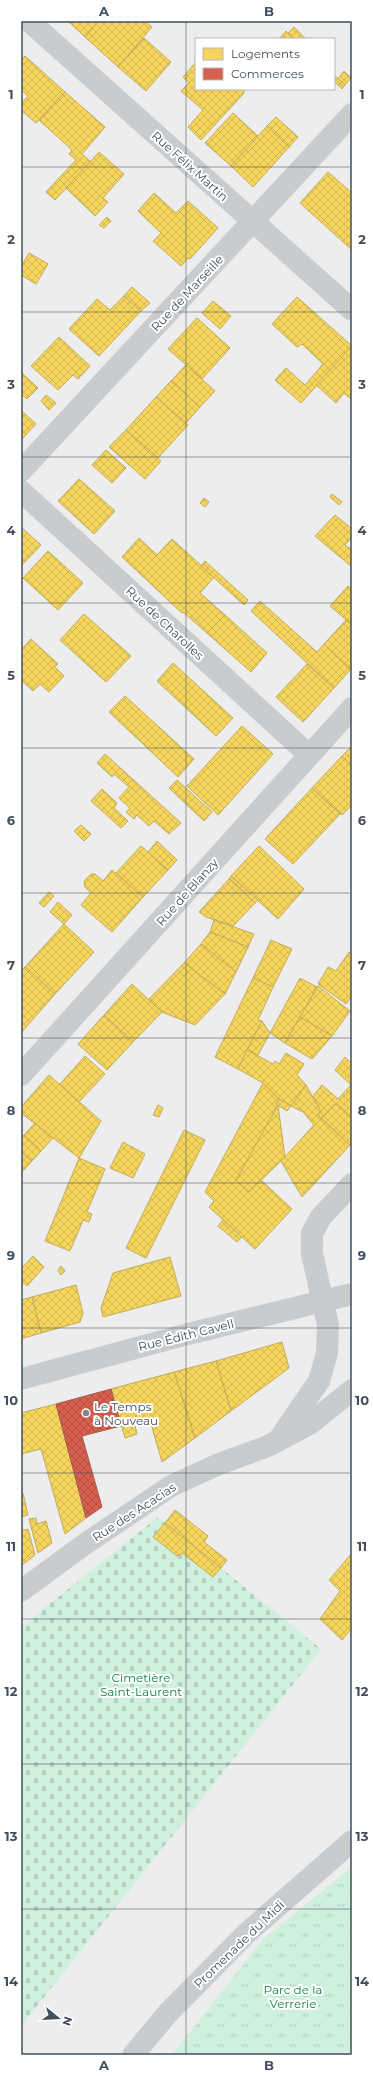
<svg xmlns="http://www.w3.org/2000/svg" width="373" height="2076" font-family="Montserrat,sans-serif">
  <style>
    .cemetery { fill: url(#cemetery-stones) }
    .park { fill: url(#park-tufts) }
    .homes { fill: url(#homes-cross-hatch); stroke: #c0ac5c }
    .shops { fill: url(#shops-cross-hatch); stroke: #aa5b51 }
    .lines { fill: none; stroke-linecap: round; stroke-linejoin: round }
    .minor { stroke: #c9ccce; stroke-width: 22 }
    .grid { fill: none; stroke: #434e5b; stroke-width: 1; stroke-opacity: 0.55 }
    .poi-dot { fill: #7f868e; stroke: #fff; stroke-width: 1.5 }
    .labels { text-anchor: middle; dominant-baseline: central; stroke-width: 4; stroke-linejoin: round; paint-order: stroke }
    .street-label { font-size: 12px; fill: #434e5b; stroke: #fff }
    .poi-label { font-size: 12px; fill: #434e5b; stroke: #fff; text-anchor: start }
    .park-label { font-size: 12px; fill: #0d834e; stroke: #fff }
    .neatline { fill: none; stroke: #434e5b; stroke-width: 1.5 }
    .grid-label { font-size: 13px; text-anchor: middle; font-weight: bold; fill: #434e5b }
  </style>
  <defs>
    <pattern id="cemetery-stones" width="16" height="16" patternUnits="userSpaceOnUse"><rect width="16" height="16" fill="#cef0dd"/><path d="M2 7V4a2 2 0 0 1 4 0v3zM10 15v-3a2 2 0 0 1 4 0v3z" fill="#b2cfc0"/></pattern>
    <pattern id="park-tufts" width="24" height="20" patternUnits="userSpaceOnUse"><rect width="24" height="20" fill="#cef0dd"/><path d="M3 7l-1-3M5 7V3M7 7l1-3M15 17l-1-3M17 17v-4M19 17l1-3" fill="none" stroke="#b2cfc0"/></pattern>
    <pattern id="homes-cross-hatch" width="8" height="8" patternUnits="userSpaceOnUse"><rect width="8" height="8" fill="#f6d55c"/><path d="M0 0l8 8M0 8l8-8" fill="none" stroke="#d4b852"/></pattern>
    <pattern id="shops-cross-hatch" width="8" height="8" patternUnits="userSpaceOnUse"><rect width="8" height="8" fill="#d6604d"/><path d="M0 0l8 8M0 8l8-8" fill="none" stroke="#af5143"/></pattern>
  </defs>
  <rect width="100%" height="100%" fill="#eeeded"/>
  <polygon class="cemetery" points="158,1517 321,1649 21,2026 21,1627"/>
  <polygon class="park" points="352,1867 352,2055 172,2055 263,1939"/>
  <g class="homes">
    <polygon points="68,21 99,21 85,37"/>
    <polygon points="99,21 145,21 152,27 118,67 85,37"/>
    <polygon points="294,27 305,38 304,39 295,39 288,33"/>
    <polygon points="286,31 293,39 279,39"/>
    <polygon points="144,38 171,62 146,91 118,67"/>
    <polygon points="25,56 65,92 36,123 21,110 21,104 28,96 21,90 21,60"/>
    <polygon points="196,62 196,89 244,89 244,93 201,140 188,127 203,110 181,91 189,83 183,77"/>
    <polygon points="344,71 351,78 345,85 338,79"/>
    <polygon points="334,75 345,85 342,89 334,81"/>
    <polygon points="65,92 105,127 82,154 91,162 55,200 46,192 76,160 69,154 72,150 39,120"/>
    <polygon points="233,113 258,136 231,166 205,143"/>
    <polygon points="276,117 298,137 289,147 267,126"/>
    <polygon points="267,126 289,147 253,187 231,166"/>
    <polygon points="99,152 124,174 103,198 108,202 95,216 66,188"/>
    <polygon points="328,172 352,193 352,250 300,203"/>
    <polygon points="154,193 176,213 188,201 218,228 190,259 188,258 181,266 153,241 161,233 138,211"/>
    <polygon points="107,217 111,221 104,228 99,225"/>
    <polygon points="29,253 48,264 36,284 21,275 21,267"/>
    <polygon points="132,287 150,303 141,311 124,296"/>
    <polygon points="124,296 141,311 99,356 69,329 97,299 110,310"/>
    <polygon points="297,297 352,346 301,403 275,380 286,368 305,385 323,364 302,344 297,347 272,324"/>
    <polygon points="213,301 231,316 220,329 202,313"/>
    <polygon points="197,318 230,348 202,379 168,349"/>
    <polygon points="59,337 90,366 78,379 73,375 58,390 31,366"/>
    <polygon points="352,346 352,400 344,393 336,403 316,385"/>
    <polygon points="186,365 215,391 200,407 171,381"/>
    <polygon points="22,373 38,388 27,399 21,394"/>
    <polygon points="171,381 200,407 186,423 156,397"/>
    <polygon points="46,395 56,403 49,410 41,401"/>
    <polygon points="156,397 188,425 158,458 126,430"/>
    <polygon points="23,412 36,424 21,440 21,414"/>
    <polygon points="126,430 161,461 145,479 109,447"/>
    <polygon points="106,450 126,468 112,483 92,465"/>
    <polygon points="79,479 115,511 94,534 58,501"/>
    <polygon points="332,494 342,502 339,505 330,497"/>
    <polygon points="204,498 209,502 205,507 200,503"/>
    <polygon points="335,515 352,529 352,537 345,545 352,550 352,567 315,536"/>
    <polygon points="21,527 41,545 22,565 21,565"/>
    <polygon points="139,538 157,555 172,539 214,577 200,593 225,615 207,633 183,612 182,613 122,557"/>
    <polygon points="48,551 83,583 58,610 23,578"/>
    <polygon points="205,561 248,600 244,605 201,566"/>
    <polygon points="348,586 352,589 352,625 330,606"/>
    <polygon points="260,601 317,652 324,644 351,669 334,688 251,611"/>
    <polygon points="84,614 131,656 106,682 60,640"/>
    <polygon points="225,615 267,653 251,672 207,633"/>
    <polygon points="346,620 352,625 351,669 324,644"/>
    <polygon points="31,639 58,664 55,667 64,676 49,692 40,684 33,691 21,680 21,650"/>
    <polygon points="173,663 233,718 216,736 157,681"/>
    <polygon points="307,664 334,688 303,722 276,697"/>
    <polygon points="125,696 194,759 178,777 109,712"/>
    <polygon points="242,726 273,754 218,815 187,786"/>
    <polygon points="352,746 352,766 342,756"/>
    <polygon points="105,754 181,823 169,834 154,821 149,826 137,815 134,819 126,812 130,808 119,798 129,787 114,774 112,777 97,763"/>
    <polygon points="342,756 352,766 352,805 342,815 312,788"/>
    <polygon points="177,780 212,812 204,821 169,788"/>
    <polygon points="312,788 340,814 293,864 265,839"/>
    <polygon points="102,789 117,803 114,808 128,821 121,828 91,801"/>
    <polygon points="81,825 91,834 84,841 74,831"/>
    <polygon points="157,841 177,860 168,870 148,852"/>
    <polygon points="141,846 168,870 143,897 116,873"/>
    <polygon points="259,846 304,889 278,919 231,876"/>
    <polygon points="112,870 143,897 112,932 81,905 91,893 85,887 84,881 91,874 95,874 103,881"/>
    <polygon points="231,876 258,900 255,903 229,879"/>
    <polygon points="229,879 255,903 233,926 206,917 199,912"/>
    <polygon points="49,892 54,896 44,907 39,903"/>
    <polygon points="58,902 72,915 64,924 50,912"/>
    <polygon points="214,920 254,934 248,947 210,932"/>
    <polygon points="64,924 94,952 55,994 25,967"/>
    <polygon points="210,932 248,947 236,972 201,944"/>
    <polygon points="271,940 292,949 273,987 253,978"/>
    <polygon points="201,944 236,972 225,994 184,963"/>
    <polygon points="349,952 352,955 352,996 346,1004 318,984 328,967 336,971"/>
    <polygon points="184,963 225,994 195,1025 162,1012 149,999"/>
    <polygon points="25,967 55,994 21,1033 21,971"/>
    <polygon points="253,978 273,987 258,1020 262,1021 238,1069 215,1057"/>
    <polygon points="300,978 317,987 285,1043 270,1033"/>
    <polygon points="132,984 162,1012 133,1042 104,1015"/>
    <polygon points="318,986 350,1011 332,1036 300,1017"/>
    <polygon points="104,1015 133,1042 107,1070 78,1044"/>
    <polygon points="300,1017 332,1036 312,1059 285,1043"/>
    <polygon points="262,1021 270,1033 258,1055 247,1050"/>
    <polygon points="247,1050 273,1064 275,1061 279,1064 286,1053 304,1064 297,1075 306,1085 291,1106 279,1099 263,1083 238,1069"/>
    <polygon points="85,1056 105,1074 79,1102 60,1084"/>
    <polygon points="345,1057 352,1064 352,1118 336,1103 321,1118 317,1115 321,1112 313,1096 322,1085 338,1099 351,1085 335,1070"/>
    <polygon points="49,1075 101,1121 79,1158 21,1113 21,1107"/>
    <polygon points="263,1083 279,1099 276,1104 278,1105 236,1180 249,1192 261,1180 292,1209 255,1249 209,1207 214,1201 205,1192"/>
    <polygon points="306,1085 321,1112 317,1115 350,1145 302,1197 281,1161 314,1125 303,1112 291,1106"/>
    <polygon points="279,1099 291,1106 287,1111 276,1104"/>
    <polygon points="336,1103 352,1118 352,1143 350,1145 321,1118"/>
    <polygon points="158,1105 163,1108 159,1117 153,1115"/>
    <polygon points="278,1105 285,1157 249,1192 236,1180"/>
    <polygon points="35,1123 53,1138 41,1151 24,1135"/>
    <polygon points="184,1130 205,1140 146,1258 126,1248"/>
    <polygon points="24,1135 41,1151 32,1161 21,1152 21,1138"/>
    <polygon points="123,1142 145,1154 133,1178 110,1168"/>
    <polygon points="21,1152 32,1161 23,1171 21,1169"/>
    <polygon points="79,1158 105,1169 87,1212 92,1214 89,1222 83,1220 70,1251 45,1241"/>
    <polygon points="223,1220 242,1237 237,1242 218,1226"/>
    <polygon points="33,1256 44,1267 27,1286 21,1281 21,1269"/>
    <polygon points="170,1257 181,1296 103,1317 101,1308 113,1273"/>
    <polygon points="61,1266 65,1271 61,1275 58,1270"/>
    <polygon points="76,1285 83,1313 80,1322 41,1333 32,1297"/>
    <polygon points="32,1297 41,1333 21,1339 21,1300"/>
    <polygon points="282,1342 289,1368 231,1411 216,1361"/>
    <polygon points="216,1361 231,1411 195,1438 174,1372"/>
    <polygon points="174,1372 195,1438 162,1462 149,1417 134,1421 137,1434 125,1438 111,1389"/>
    <polygon points="56,1404 86,1518 65,1534 41,1449 21,1454 21,1413"/>
    <polygon points="21,1493 23,1493 28,1515 21,1517"/>
    <polygon points="175,1510 208,1536 204,1542 227,1560 221,1568 165,1523"/>
    <polygon points="36,1518 37,1524 46,1521 52,1543 38,1553 29,1519"/>
    <polygon points="165,1523 221,1568 213,1577 182,1553 177,1556 153,1537"/>
    <polygon points="28,1529 35,1555 21,1566 21,1531"/>
    <polygon points="352,1553 352,1628 342,1640 320,1619 340,1591 329,1580"/>
  </g>
  <polygon class="shops" points="111,1389 121,1426 82,1436 102,1507 86,1518 56,1404"/>
  <g class="lines">
    <g class="minor">
      <polyline points="29,21 352,310"/>
      <polyline points="21,471 352,114"/>
      <polyline points="21,491 309,755"/>
      <polyline points="21,1075 352,708"/>
      <polyline points="21,1379 188,1334 352,1294"/>
      <polyline points="280,1438 319,1381 327,1353 328,1325 312,1254 312,1233 321,1217 352,1184"/>
      <polyline points="21,1591 85,1544 171,1486 219,1464 268,1446 311,1423 352,1390"/>
      <polyline points="133,2055 168,2013 246,1934 352,1841"/>
    </g>
  </g>
  <path class="grid" d="M186 21V2055M21 167H352M21 312H352M21 457H352M21 603H352M21 748H352M21 893H352M21 1038H352M21 1183H352M21 1328H352M21 1473H352M21 1619H352M21 1764H352M21 1909H352"/>
  <circle class="poi-dot" cx="86" cy="1413" r="4"/>
  <g class="labels">
    <g class="street-label">
      <text transform="translate(190 166) rotate(42)">Rue Félix Martin</text>
      <text transform="translate(187 293) rotate(-47)">Rue de Marseille</text>
      <text transform="translate(165 623) rotate(43)">Rue de Charolles</text>
      <text transform="translate(187 892) rotate(-48)">Rue de Blanzy</text>
      <text transform="translate(186 1335) rotate(-14)">Rue Édith Cavell</text>
      <text transform="translate(134 1512) rotate(-33)">Rue des Acacias</text>
      <text transform="translate(239 1944) rotate(-44)">Promenade du Midi</text>
    </g>
    <g class="poi-label">
      <text x="94" y="1406">Le Temps<tspan x="94" dy="14">à Nouveau</tspan></text>
    </g>
    <g class="park-label">
      <text x="141" y="1677">Cimetière<tspan x="141" dy="14">Saint-Laurent</tspan></text>
      <text x="293" y="1989">Parc de la<tspan x="293" dy="14">Verrerie</tspan></text>
    </g>
  </g>
  <rect width="373" height="2076" fill="none" stroke="#ffffff" stroke-width="44"/>
  <rect x="195" y="38" width="140" height="52" fill="#ffffff" stroke="#b4b8bd"/>
  <rect x="203" y="48" width="20" height="12" fill="#f6d55c" stroke="#b4b8bd"/>
  <text x="231" y="58" font-size="12" fill="#434e5b">Logements</text>
  <rect x="203" y="68" width="20" height="12" fill="#d6604d" stroke="#b4b8bd"/>
  <text x="231" y="78" font-size="12" fill="#434e5b">Commerces</text>
  <g transform="translate(58 2018) rotate(108)" stroke="#ffffff" stroke-width="3" paint-order="stroke">
  <path d="M0-3L7 15L0 10L-7 15Z" fill="#434e5b"/>
  <text y="-6" font-size="11" font-weight="bold" text-anchor="middle" fill="#434e5b">N</text>
  </g>
  <rect x="22" y="22" width="329" height="2032" class="neatline"/>
  <g class="grid-label">
    <text x="104" y="16">A</text>
    <text x="269" y="16">B</text>
    <text x="11" y="99">1</text>
    <text x="362" y="99">1</text>
    <text x="11" y="244">2</text>
    <text x="362" y="244">2</text>
    <text x="11" y="389">3</text>
    <text x="362" y="389">3</text>
    <text x="11" y="535">4</text>
    <text x="362" y="535">4</text>
    <text x="11" y="680">5</text>
    <text x="362" y="680">5</text>
    <text x="11" y="825">6</text>
    <text x="362" y="825">6</text>
    <text x="11" y="970">7</text>
    <text x="362" y="970">7</text>
    <text x="11" y="1115">8</text>
    <text x="362" y="1115">8</text>
    <text x="11" y="1260">9</text>
    <text x="362" y="1260">9</text>
    <text x="11" y="1405">10</text>
    <text x="362" y="1405">10</text>
    <text x="11" y="1551">11</text>
    <text x="362" y="1551">11</text>
    <text x="11" y="1696">12</text>
    <text x="362" y="1696">12</text>
    <text x="11" y="1841">13</text>
    <text x="362" y="1841">13</text>
    <text x="11" y="1986">14</text>
    <text x="362" y="1986">14</text>
    <text x="104" y="2070">A</text>
    <text x="269" y="2070">B</text>
  </g>
</svg>
